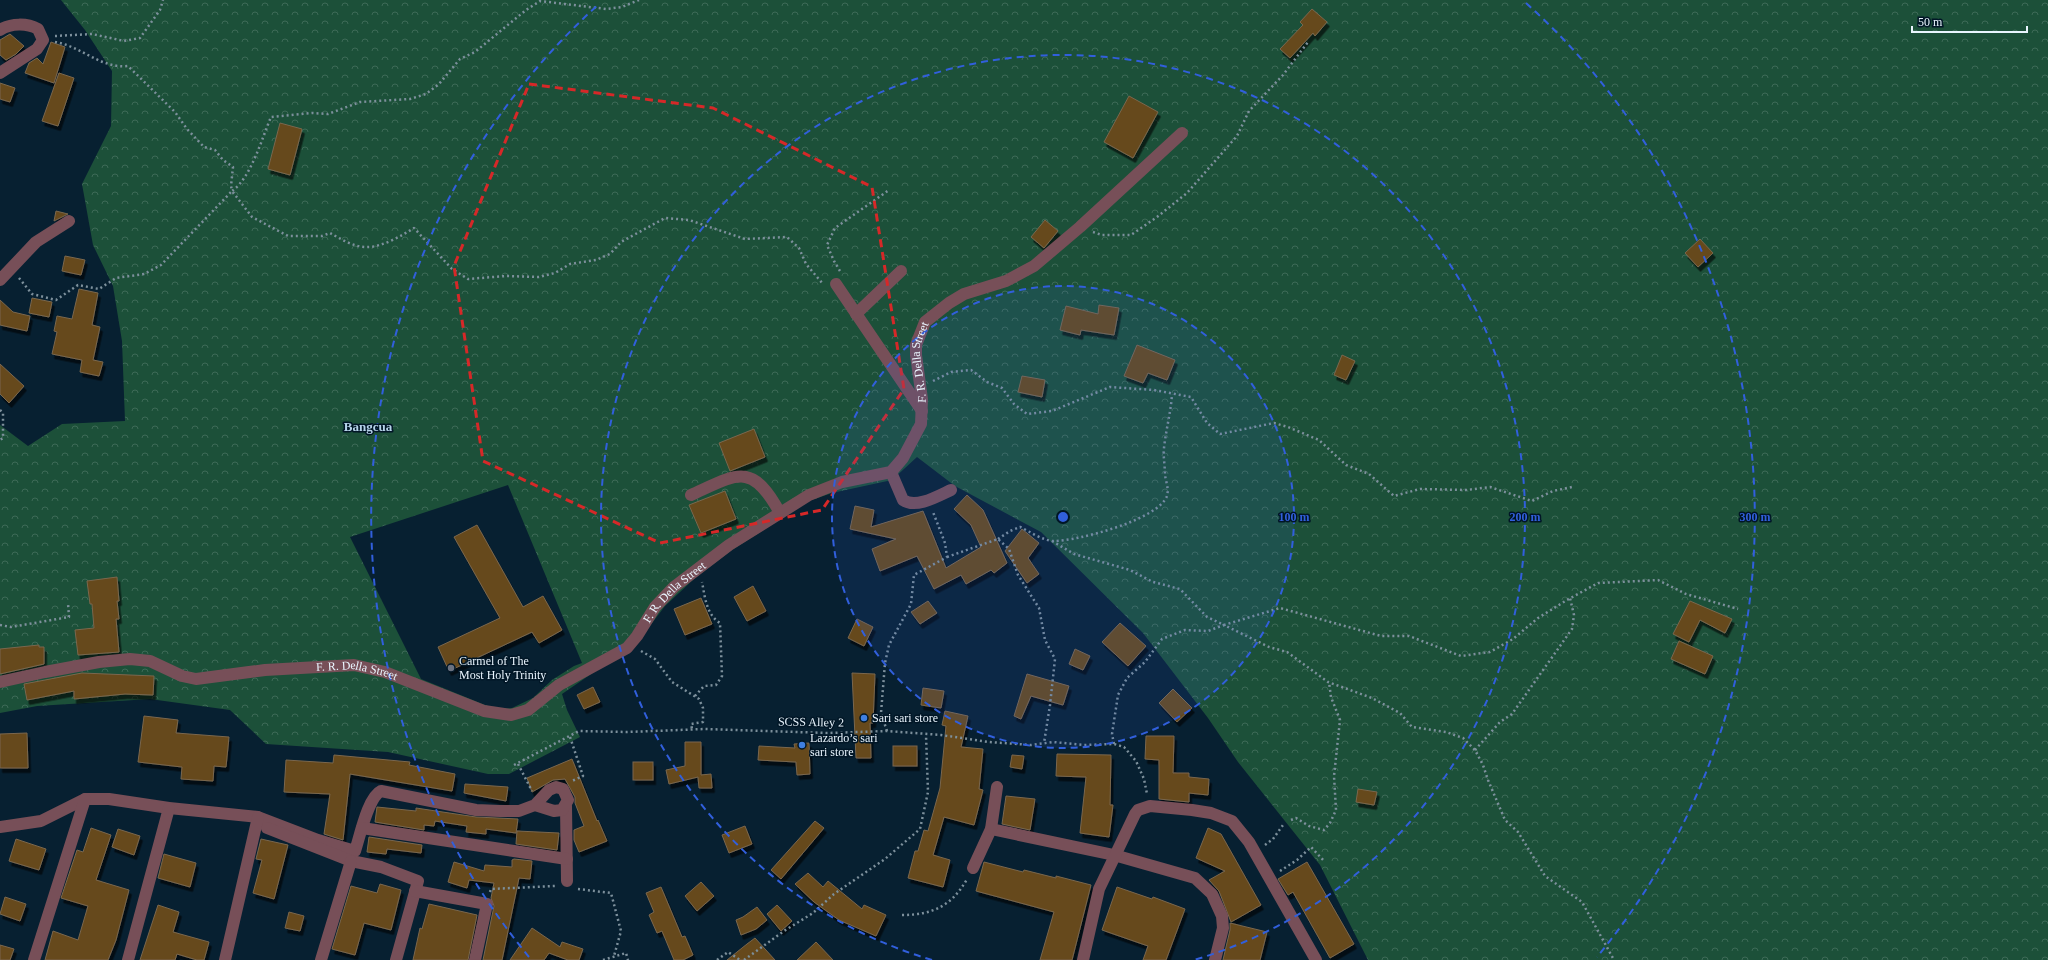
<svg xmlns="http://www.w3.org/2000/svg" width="2048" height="960" font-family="Georgia,serif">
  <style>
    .forest { fill: url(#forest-crowns); fill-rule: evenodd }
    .building { fill: #66481a; stroke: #7a674e; filter: url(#shadow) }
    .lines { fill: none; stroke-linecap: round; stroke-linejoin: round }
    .path { stroke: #7d909c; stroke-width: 2.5; stroke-dasharray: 2 3; stroke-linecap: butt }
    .minor { stroke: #774f58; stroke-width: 12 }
    .marked { fill: none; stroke: #d62828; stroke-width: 3; stroke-dasharray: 8 5; stroke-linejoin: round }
    .ring { fill: none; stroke: #315fdc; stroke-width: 2; stroke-dasharray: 7 5 }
    .worship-dot { fill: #6b7280; stroke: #011626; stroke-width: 1.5 }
    .shop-dot { fill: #3f7fe0; stroke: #011626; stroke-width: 1.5 }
    .labels { text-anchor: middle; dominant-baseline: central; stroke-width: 3; stroke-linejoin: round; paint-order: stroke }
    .street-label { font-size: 12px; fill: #e9f5fe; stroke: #011626 }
    .poi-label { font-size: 12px; fill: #e9f5fe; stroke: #011626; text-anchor: start }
    .neighbourhood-label { font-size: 13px; font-weight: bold; fill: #b6d3ea; stroke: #011626 }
    .centre { fill: #315fdc; stroke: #011626; stroke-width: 2 }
    .ring-label { font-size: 12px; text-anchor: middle; font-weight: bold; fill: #315fdc; stroke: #011626; stroke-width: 3; stroke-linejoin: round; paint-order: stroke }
  </style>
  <defs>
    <pattern id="forest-crowns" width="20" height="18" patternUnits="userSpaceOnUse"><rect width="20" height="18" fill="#1c5039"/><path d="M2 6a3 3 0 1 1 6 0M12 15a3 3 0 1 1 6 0" fill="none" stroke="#3d6a57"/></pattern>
    <filter id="shadow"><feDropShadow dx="2.5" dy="4.5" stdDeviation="0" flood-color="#0009"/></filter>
  </defs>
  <rect width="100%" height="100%" fill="#072031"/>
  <path class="forest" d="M61 0H2048V960H1368L1320 865 1238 762 1208 718 1143 633 1041 532 955 486 917 457 892 480 832 493 809 501 732 550 695 578 665 606 646 631 610 661 562 694 567 710 580 737 509 774H488L388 752 266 744 230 710 150 699 37 706 0 713V425L28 446 62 424 125 421 122 341 113 286 93 245 82 184 111 126 112 71 85 30ZM508 485 582 663 574 666 552 680 533 698 512 708 497 709 485 705 421 679 350 537Z"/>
  <g class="building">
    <polygon points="1312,9 1327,22 1315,36 1313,33 1290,58 1280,49 1303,25 1300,22"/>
    <polygon points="10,34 24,46 16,54 6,60 0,55 0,40"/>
    <polygon points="51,42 65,47 54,83 25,73 29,63 37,58 43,64"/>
    <polygon points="59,73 74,78 58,126 42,121"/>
    <polygon points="0,83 15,88 10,102 0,99"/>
    <polygon points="1129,96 1158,112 1133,158 1104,142"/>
    <polygon points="280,123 302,129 290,175 268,169"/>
    <polygon points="56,211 68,214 54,221"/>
    <polygon points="1045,220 1058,231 1044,248 1031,237"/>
    <polygon points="1700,239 1713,253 1698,267 1685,253"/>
    <polygon points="65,256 85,260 81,275 62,271"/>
    <polygon points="79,289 98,293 92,325 100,327 93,360 103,362 99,376 80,372 82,360 52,354 57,332 54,331 57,316 72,319"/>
    <polygon points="32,298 52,302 49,317 29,313"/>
    <polygon points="0,300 13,312 30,316 27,331 0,325"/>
    <polygon points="1099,305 1119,308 1114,335 1081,330 1080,335 1060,330 1066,306 1098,314"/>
    <polygon points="1137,345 1175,360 1167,380 1148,373 1143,383 1124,376"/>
    <polygon points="1342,355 1355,361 1346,380 1334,375"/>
    <polygon points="0,364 24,386 9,403 0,394"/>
    <polygon points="1022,376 1045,380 1042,397 1018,392"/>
    <polygon points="754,429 765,457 730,471 719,443"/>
    <polygon points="725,491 736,519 701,533 689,505"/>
    <polygon points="967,495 983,510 1007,563 994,573 991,570 966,584 961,575 934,589 917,556 880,571 872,549 896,539 850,529 855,506 874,510 871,527 923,511 946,568 981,547 971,525 954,509"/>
    <polygon points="477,525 523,607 543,596 562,630 539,643 532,632 449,671 438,647 500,618 454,537"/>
    <polygon points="1022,529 1039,543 1028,558 1039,574 1027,583 1005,551"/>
    <polygon points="117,577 119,601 117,601 119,619 116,619 119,652 78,655 75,630 94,628 92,604 90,604 87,581"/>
    <polygon points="753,586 766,611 747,621 734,597"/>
    <polygon points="701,598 712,624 685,635 674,609"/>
    <polygon points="928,601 937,613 920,624 911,612"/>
    <polygon points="1690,601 1732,619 1725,633 1700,620 1689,642 1673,634"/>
    <polygon points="857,619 873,627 864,646 848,638"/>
    <polygon points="1120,623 1146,646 1128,666 1102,642"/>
    <polygon points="1679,641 1713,656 1705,674 1671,659"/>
    <polygon points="39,645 39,647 44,647 44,664 0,674 0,649"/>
    <polygon points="1075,649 1090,656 1083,670 1069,664"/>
    <polygon points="82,673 154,676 153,695 125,694 74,699 74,691 27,700 24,684"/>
    <polygon points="852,673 875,674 873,723 870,723 871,758 856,758"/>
    <polygon points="1027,674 1069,686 1063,705 1031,696 1021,719 1014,716"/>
    <polygon points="593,687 600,702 584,709 577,695"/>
    <polygon points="923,688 944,691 941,708 921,705"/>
    <polygon points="1173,689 1192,708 1177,722 1159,703"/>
    <polygon points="945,711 968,716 961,747 983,749 979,789 983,790 974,825 944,817 933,855 950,860 943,887 908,878 915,851 918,851 924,830 928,831 940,788 946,726 942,725"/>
    <polygon points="144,716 178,720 176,733 229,737 226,767 214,766 213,781 181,779 182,767 138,762"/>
    <polygon points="27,733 28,768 0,768 0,734"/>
    <polygon points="1146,736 1174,736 1173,773 1189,773 1189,777 1209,779 1208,795 1189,793 1189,802 1159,799 1159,760 1145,759"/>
    <polygon points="685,742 701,742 701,775 711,774 712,788 699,788 698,777 669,784 666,770 685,766"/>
    <polygon points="809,743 810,774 797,775 796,762 758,760 759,746 795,748 794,744"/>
    <rect x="893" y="746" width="24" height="20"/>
    <polygon points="1057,754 1111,755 1110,805 1113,805 1109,837 1080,833 1086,777 1056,776"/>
    <polygon points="334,755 410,762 409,765 455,774 452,791 350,774 343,840 324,834 330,794 284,792 286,760 333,763"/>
    <polygon points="1012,755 1024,756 1022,769 1010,767"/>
    <polygon points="572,759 597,821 598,820 607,841 579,852 574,840 574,830 584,826 575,803 575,797 565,779 553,780 532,792 527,778"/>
    <rect x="633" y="762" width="20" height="18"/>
    <polygon points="465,784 508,787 506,801 464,793"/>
    <polygon points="1358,789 1377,792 1374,805 1356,802"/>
    <polygon points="1006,796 1035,799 1030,830 1002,824"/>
    <polygon points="377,807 416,811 416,808 476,817 518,819 516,833 486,829 486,834 466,832 467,826 435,821 434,826 424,825 424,830 375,822"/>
    <polygon points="815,821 824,828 781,879 771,870"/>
    <polygon points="745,826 752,844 729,853 722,835"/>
    <polygon points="91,828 111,835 96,880 129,890 116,940 108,960 45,960 53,931 78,940 88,906 61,898 77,850 83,852"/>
    <polygon points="1208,828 1221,834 1261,905 1231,922 1219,891 1209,880 1225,871 1196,858"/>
    <polygon points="118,829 140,836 134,855 112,847"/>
    <polygon points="517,831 559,833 557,850 516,844"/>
    <polygon points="369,837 422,845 421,853 387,849 386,854 367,852"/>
    <polygon points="16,839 46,849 39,870 9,861"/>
    <polygon points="261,839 288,845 274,899 253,893 262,860 256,859"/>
    <polygon points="164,854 196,863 190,887 158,878"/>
    <polygon points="514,859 532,861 530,879 519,878 502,960 483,960 494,906 491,898 494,883 469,880 467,888 448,882 454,862 484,871 485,865 512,867 512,860"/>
    <polygon points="984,862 1023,872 1024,870 1056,878 1056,876 1091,885 1072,960 1040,960 1054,912 976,891"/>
    <polygon points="1307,862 1354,944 1330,958 1293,892 1288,895 1278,879"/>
    <polygon points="808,873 823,887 828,881 862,909 864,905 886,915 876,936 839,920 814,902 795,884"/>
    <polygon points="701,882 714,896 697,911 685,896"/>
    <polygon points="380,884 401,890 391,930 364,923 355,955 332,949 351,886 377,893"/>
    <polygon points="661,887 682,937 685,936 693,955 683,960 674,960 662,931 657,933 649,915 654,912 646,893"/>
    <polygon points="1117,887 1152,899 1153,897 1185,909 1166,960 1143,960 1148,946 1102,930"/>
    <polygon points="5,897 26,904 20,921 0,914"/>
    <polygon points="429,904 477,915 468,960 413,960 420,928 422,929"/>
    <polygon points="158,905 179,912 173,932 209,942 204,960 197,960 177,954 175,960 140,960"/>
    <polygon points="777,905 792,921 781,931 767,914"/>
    <polygon points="757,907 767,920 756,929 741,935 736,920 743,917"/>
    <polygon points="289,912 304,916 300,931 285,928"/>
    <polygon points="1230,923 1267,932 1260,960 1223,960 1230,930"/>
    <polygon points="532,928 560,947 562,942 583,949 579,960 568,960 549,953 544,960 510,960"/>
    <polygon points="755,938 775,960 727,960 747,944"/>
    <polygon points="816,942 833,960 797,960"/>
    <polygon points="0,945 14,949 10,960 0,960"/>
  </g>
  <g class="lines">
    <g class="path">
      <polyline points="55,36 92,34 124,41 140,38 160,10 163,0"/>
      <path d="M55 42C81 46 101 69 128 66L175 112 187 129 204 147 215 150 223 160 233 167 231 186 232 191C251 178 262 138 271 117L312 113 328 114 360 102 410 99 426 94 439 84 460 59 475 52 526 10 540 1 606 9 622 7 639 0"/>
      <polyline points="1093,232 1102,235 1131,235 1157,217 1187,193 1237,136 1249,111 1283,75 1308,42"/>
      <polyline points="840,271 834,261 827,245 835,228 889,190"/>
      <path d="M19 278 32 294 56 300 78 285 99 289 116 278 144 274 161 265 232 191 252 217 288 236H322L330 233C341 239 355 248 368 247 382 247 403 235 414 228L452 269 468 279 506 276 539 277 555 273 570 264 596 260 610 254 621 242 665 218 689 220 745 239 787 237 799 248 806 264 823 284"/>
      <polyline points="933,381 951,372 971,370 987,382 1002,388 1014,404 1027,414 1052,411 1110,387 1154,390 1191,397 1207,423 1220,434 1274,423 1288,427 1319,440 1346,465 1369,474 1394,496 1420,489 1467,490 1490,487 1532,501 1553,491 1572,487"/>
      <polyline points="0,410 3,413 3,438 0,440"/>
      <path d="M998 539 1010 531 1020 527C1029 531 1043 541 1054 541 1077 541 1158 520 1167 496 1169 489 1166 482 1165 475 1165 466 1163 456 1164 448 1166 429 1171 412 1172 394"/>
      <polyline points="1052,541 1074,554 1130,570 1153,582 1180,589 1207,617 1224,625 1280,608 1381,636 1409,636 1461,656 1490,652 1513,639 1538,618 1567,600 1598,583 1658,580 1686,594 1738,609"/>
      <polyline points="947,557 998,539 1009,549 1018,575 1039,608 1045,640 1055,659 1050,705 1044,743"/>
      <polyline points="0,625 11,627 69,617 68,603"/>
      <polyline points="641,651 655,659 672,682 699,699 703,708 703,722 691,724 692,729"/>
      <path d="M695 696 704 686 716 685 722 676 720 623C706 614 705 597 702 582"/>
      <polyline points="887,731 881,713 885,663 889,645 911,604 914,575 947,557 945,543 933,512"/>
      <polyline points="570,737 583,776 572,781"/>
      <polyline points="1114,744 1112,734 1118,695 1127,678 1145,662 1162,639 1185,630 1208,631 1224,625 1269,647 1287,652 1328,682 1372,698 1400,713 1412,727 1446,732 1463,738 1475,750 1483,765 1488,780 1505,820 1518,832 1545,876 1582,902 1614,960"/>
      <polyline points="1475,750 1500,722 1512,714 1572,629 1574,615 1570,598"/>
      <polyline points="518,764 532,791"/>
      <polyline points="514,765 579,731 627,732 705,729 827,733 887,731 941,735 989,742 1031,745 1053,742 1084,745 1114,744 1124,747 1136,761 1144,779 1147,794"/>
      <polyline points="1291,820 1296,818 1309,826 1324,830 1330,823 1336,810 1334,776 1340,720 1331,697 1329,682"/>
      <polyline points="1265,845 1273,839 1283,825"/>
      <polyline points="1280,871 1297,860 1311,847 1324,861"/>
      <polyline points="578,889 611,893 621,931 614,956"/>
      <polyline points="490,892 491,889 555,886"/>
      <path d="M902 915C932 915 952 906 967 879"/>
      <polyline points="603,960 626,953 628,960"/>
      <polyline points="717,960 728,952 740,960"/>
      <polyline points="744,960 784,931 813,913 834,894 885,859 920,829 928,792 926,735"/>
    </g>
    <g class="minor">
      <path d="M0 30C11 23 27 23 38 29L43 40 37 49 0 73"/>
      <polyline points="0,280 36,242 69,221"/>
      <polyline points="836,284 922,411"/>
      <polyline points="856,314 901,271"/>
      <path d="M891 472 903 500C916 509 938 496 951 490"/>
      <path d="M691 495C737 474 752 461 780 513"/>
      <path id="s1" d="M0 682 45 672 99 662 130 659 150 661 182 676 196 679 265 670 354 665 385 672 484 711 511 715 528 710 559 685 627 648 637 636 655 607 674 587 729 545 809 495 842 482 891 472 903 458 921 424 922 399 916 355V345L925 322 949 303 964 294 1006 281 1034 266 1080 227 1182 133"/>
      <polyline points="566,806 567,881"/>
      <path d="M0 827 41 821 85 799H109L169 808 258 817 318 840 355 851C360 836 368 797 381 791L476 810 500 811H519L535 805 549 790 556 787 563 789 568 800 562 810 554 811 535 805"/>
      <polyline points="267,828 351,861 381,867 418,881 396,960"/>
      <polyline points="362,828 567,859"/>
      <polyline points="991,829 1114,855 1195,878 1212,894 1222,916 1223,928 1215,960"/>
      <polyline points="973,868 991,829 997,787"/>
      <polyline points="415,891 487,904 475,960"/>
      <polyline points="34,960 85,799"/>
      <polyline points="128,960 169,808"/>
      <polyline points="225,960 258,817"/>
      <polyline points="321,960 351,861"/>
      <polyline points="1083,960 1099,889 1135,814 1138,810 1150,806 1192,810 1211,813 1232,821 1249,842 1316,960"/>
    </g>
  </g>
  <path class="marked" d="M529 84 713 108 872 187 904 389 822 510 660 543 483 461 454 266Z"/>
  <circle cx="1063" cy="517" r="231" fill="#315fdc" fill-opacity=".12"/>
  <g class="ring">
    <circle cx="1063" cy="517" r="231"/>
    <path d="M932 960A462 462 0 1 1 1194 960"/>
    <path d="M529 957A692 692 0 0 1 600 3M1526 3A692 692 0 0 1 1597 957"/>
  </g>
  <circle class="worship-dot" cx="451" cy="668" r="4"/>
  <g class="shop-dot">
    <circle cx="864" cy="718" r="4"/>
    <circle cx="802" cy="745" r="4"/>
  </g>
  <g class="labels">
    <g class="street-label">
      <text stroke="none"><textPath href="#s1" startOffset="1107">F. R. Della Street</textPath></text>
      <text stroke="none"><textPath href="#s1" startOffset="735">F. R. Della Street</textPath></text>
      <text stroke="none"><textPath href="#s1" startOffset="364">F. R. Della Street</textPath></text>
      <text transform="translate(811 722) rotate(1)">SCSS Alley 2</text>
    </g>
    <g class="poi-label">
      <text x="459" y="661">Carmel of The<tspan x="459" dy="14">Most Holy Trinity</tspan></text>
      <text x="872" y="718">Sari sari store</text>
      <text x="810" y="738">Lazardo’s sari<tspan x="810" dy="14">sari store</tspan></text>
    </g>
    <g class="neighbourhood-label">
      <text x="368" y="426">Bangcua</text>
    </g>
  </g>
  <circle cx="1063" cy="517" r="6" class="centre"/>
  <g class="ring-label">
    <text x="1294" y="521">100 m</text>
    <text x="1525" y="521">200 m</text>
    <text x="1755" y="521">300 m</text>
  </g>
  <path d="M1912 26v6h115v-6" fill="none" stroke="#e9f5fe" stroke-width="2"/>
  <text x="1918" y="26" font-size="12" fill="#e9f5fe" stroke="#011626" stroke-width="3" paint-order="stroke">50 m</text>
</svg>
